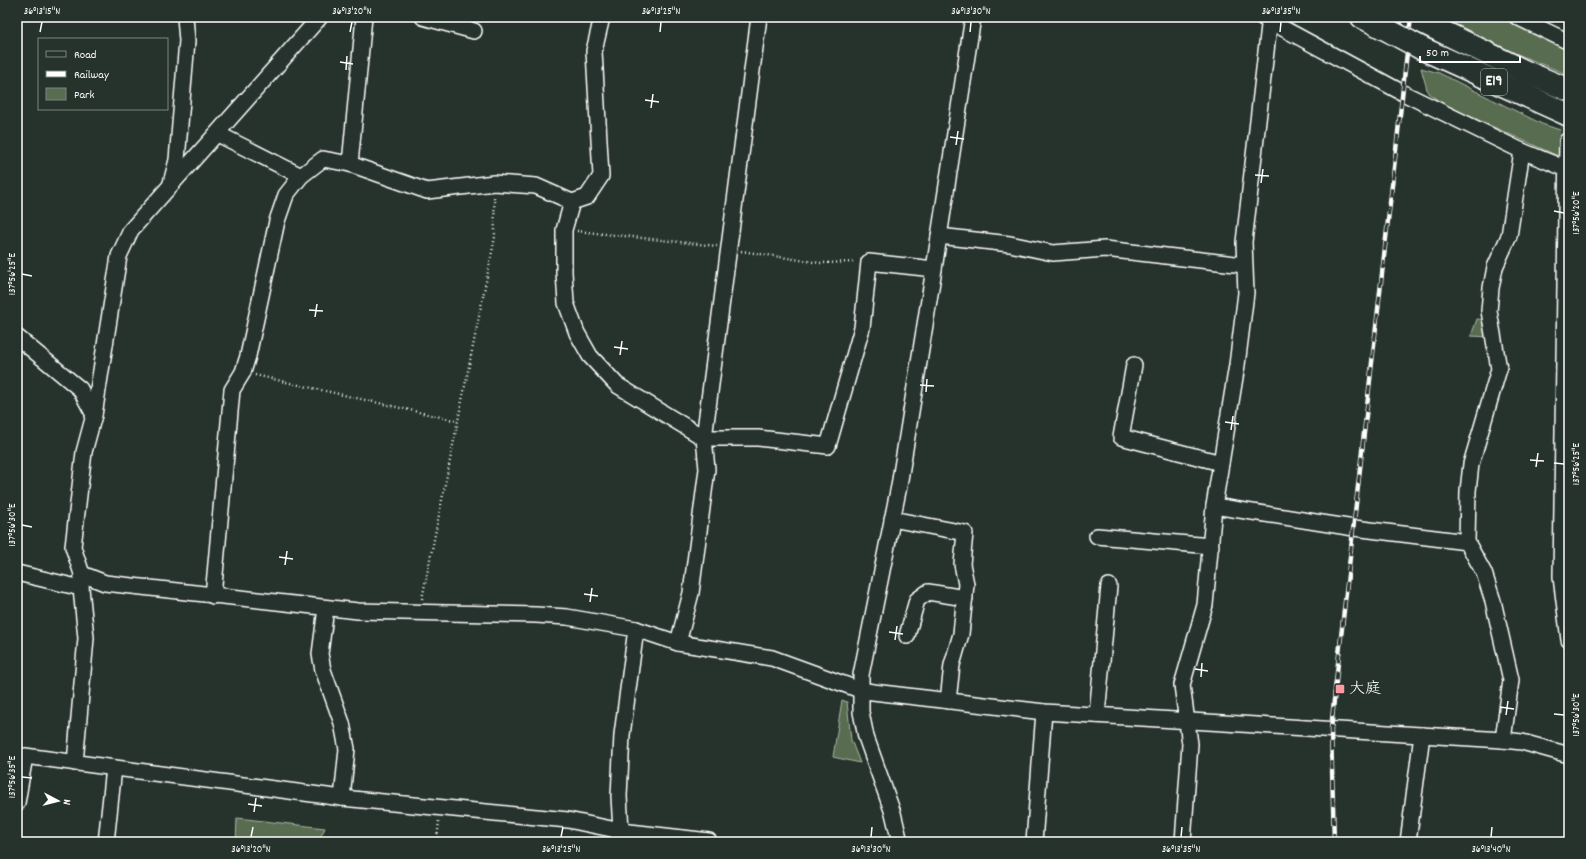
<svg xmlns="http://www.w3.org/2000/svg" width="1586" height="859" font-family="Dekko,'Klee One',sans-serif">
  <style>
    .green { fill: #586c50; stroke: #acb6a8 }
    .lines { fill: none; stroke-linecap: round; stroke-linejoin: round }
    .minor-tunnel { stroke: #3c4742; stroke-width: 15; stroke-dasharray: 15 8; stroke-linecap: butt }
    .minor-casing { stroke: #fff; stroke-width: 18 }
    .highway-casing { stroke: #fff; stroke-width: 25 }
    .path { stroke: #fff; stroke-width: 2.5; stroke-dasharray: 1 3; stroke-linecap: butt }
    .minor { stroke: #26332d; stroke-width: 15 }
    .highway { stroke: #26332d; stroke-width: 22 }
    .rail-casing { stroke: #fff; stroke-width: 4.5 }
    .rail { stroke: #26332d; stroke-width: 3; stroke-dasharray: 9; stroke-linecap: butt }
    .highway-bridge-casing { stroke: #fff; stroke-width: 25; stroke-linecap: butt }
    .highway-bridge { stroke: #26332d; stroke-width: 22 }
    .ticks { fill: none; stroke: #fff; stroke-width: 1.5 }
    .poi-dot { fill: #ff9aa2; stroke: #26332d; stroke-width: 1.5 }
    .labels { text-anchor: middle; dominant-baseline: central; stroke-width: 3; stroke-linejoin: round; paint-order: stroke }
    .shield { fill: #26332d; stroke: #bec2c0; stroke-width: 1 }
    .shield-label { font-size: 15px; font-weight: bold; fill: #fff }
    .poi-label { font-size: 16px; fill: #fff; stroke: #26332d; text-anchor: start }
    .neatline { fill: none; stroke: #fff; stroke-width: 1.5 }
    .ticks-label { font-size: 10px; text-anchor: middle; fill: #fff }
  </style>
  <rect width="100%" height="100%" fill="#26332d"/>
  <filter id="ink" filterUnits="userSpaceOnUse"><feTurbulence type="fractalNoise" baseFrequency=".025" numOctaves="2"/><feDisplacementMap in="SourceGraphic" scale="8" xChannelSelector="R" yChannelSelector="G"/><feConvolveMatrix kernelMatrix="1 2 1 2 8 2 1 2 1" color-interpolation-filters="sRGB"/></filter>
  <g filter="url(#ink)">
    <g class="green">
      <polygon points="1441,17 1498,17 1569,50 1569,75 1517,54"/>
      <polygon points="1421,68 1439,73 1542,124 1569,133 1569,161 1445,105 1428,93"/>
      <polygon points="1477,319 1486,320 1489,337 1471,336"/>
      <polygon points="842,700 847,702 851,740 860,763 833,757"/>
      <polygon points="237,818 325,828 318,842 236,842"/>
    </g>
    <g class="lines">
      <polyline class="minor-tunnel" points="1567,141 1569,93"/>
      <defs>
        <g id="minor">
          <polyline points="423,17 474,31"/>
          <polyline points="1262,17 1403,93 1522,151 1569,170"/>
          <polyline points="1517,17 1569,42"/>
          <polyline points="218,134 301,176 323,159 350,164 427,191 494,183 536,186 572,202 587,197 601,176 594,51 602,17"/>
          <polyline points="1567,141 1561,577 1569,640"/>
          <polyline points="350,164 364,17"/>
          <polyline points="171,183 177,160 187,41 185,17"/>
          <polyline points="572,202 564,230 564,272 566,303 577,333 590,356 617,385 704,438 758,438 828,446 862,328 869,262 934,269"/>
          <polyline points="939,236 1010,244 1053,253 1105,249 1244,265"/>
          <polyline points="17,337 80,389 94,415"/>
          <polyline points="1134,365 1121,437 1221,463"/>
          <polyline points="1214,506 1354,528 1467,542"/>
          <polyline points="892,519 965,533 962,564 966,584 961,634 952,665 948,701"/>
          <polyline points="1097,536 1211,546"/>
          <polyline points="17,573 81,588"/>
          <polyline points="82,574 105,583 358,611 536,615 567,617 636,629 678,643 772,658 860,690 873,692 1044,712 1503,740 1522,742 1569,755"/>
          <polyline points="213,596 232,390 243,372 248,356 277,221 286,195 301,176"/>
          <polyline points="326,608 320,654 323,670 342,723 347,749 342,798"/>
          <polyline points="907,636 917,600 928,592 965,598"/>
          <polyline points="678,643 691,593 707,469 704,438 759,17"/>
          <polyline points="1097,715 1109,586"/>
          <polyline points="1503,740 1511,680 1493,601 1484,573 1467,542 1468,491 1471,464 1499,369 1489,311 1491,288 1495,267 1509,236 1522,151"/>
          <polyline points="75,763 86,638 81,588 82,574 73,547 84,452 94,415 119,256 131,230 320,17"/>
          <polyline points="17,803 25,756 342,798 568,820 621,831 709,841"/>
          <polyline points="106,842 114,768"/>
          <polyline points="617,842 621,831 619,796 622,735 636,629"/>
          <polyline points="900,842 893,813 866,737 861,712 861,675 899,486 934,269 973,17"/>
          <polyline points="1034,842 1044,712"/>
          <polyline points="1183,842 1190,744 1182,685 1205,605 1214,506 1237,365 1246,293 1244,242 1270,17"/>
          <polyline points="1408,842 1422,735"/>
        </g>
        <g id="highway">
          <polyline points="1362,17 1393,33"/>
          <polyline points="1412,17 1528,73 1569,90"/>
          <polyline points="1421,48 1569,115"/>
        </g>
      </defs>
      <use href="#minor" class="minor-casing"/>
      <use href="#highway" class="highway-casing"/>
      <g class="path">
        <polyline points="577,231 717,246"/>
        <polyline points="741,251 820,263 855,262"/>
        <polyline points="255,375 458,421"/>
        <polyline points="422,599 495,237 494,195"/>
        <polyline points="437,842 439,820"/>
      </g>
      <use href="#minor" class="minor"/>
      <use href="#highway" class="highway"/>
      <defs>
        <polyline id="rail" points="1334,842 1331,730 1335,690 1411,17"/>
      </defs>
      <use href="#rail" class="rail-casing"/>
      <use href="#rail" class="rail"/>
      <defs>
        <polyline id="highway-bridge" points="1393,33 1421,48"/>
      </defs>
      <use href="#highway-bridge" class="highway-bridge-casing"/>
      <use href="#highway-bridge" class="highway-bridge"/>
    </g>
  </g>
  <path class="ticks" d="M40 32 42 22M350 32 352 22M660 32 661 22M970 32 971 22M1280 32 1281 22M340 62 353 64M346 70 347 56M645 100 659 102M651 108 653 94M950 137 964 139M956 145 958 131M1255 175 1269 176M1261 183 1263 169M1554 211 1564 213M22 274 32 276M309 310 323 311M315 317 317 304M614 347 628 349M620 355 622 341M920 385 934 386M926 392 927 379M1225 422 1239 424M1231 430 1233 416M1530 460 1544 461M1554 463 1564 464M1536 467 1538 453M22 525 32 527M279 557 293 559M285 565 287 551M584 594 598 596M590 602 592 588M889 632 903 634M895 640 897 626M1195 669 1208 671M1201 677 1202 663M1500 707 1514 709M1554 714 1564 715M1506 715 1508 701M22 777 32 778M248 804 262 806M254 812 256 798M251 837 253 827M561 837 563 827M871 837 872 827M1181 837 1182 827M1491 837 1492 827"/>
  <rect class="poi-dot" x="1335" y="684" width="10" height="10" rx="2"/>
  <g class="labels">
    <rect class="shield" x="1481" y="69" width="26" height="26" rx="3"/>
    <g class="shield-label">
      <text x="1494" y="82">E19</text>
    </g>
    <g class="poi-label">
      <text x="1349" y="689">大庭</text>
    </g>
  </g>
  <rect width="1586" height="859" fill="none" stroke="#26332d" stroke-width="44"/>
  <rect x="38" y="38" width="130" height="72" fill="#26332d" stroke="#7d8581"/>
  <rect x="46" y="51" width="20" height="6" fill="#26332d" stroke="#7d8581"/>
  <text x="74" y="58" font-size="12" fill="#ffffff">Road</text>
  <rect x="46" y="71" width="20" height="6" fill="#ffffff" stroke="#7d8581"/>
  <text x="74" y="78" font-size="12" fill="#ffffff">Railway</text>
  <rect x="46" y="88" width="20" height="12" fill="#586c50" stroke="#7d8581"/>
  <text x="74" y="98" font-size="12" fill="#ffffff">Park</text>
  <g transform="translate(58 801) rotate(97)" stroke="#26332d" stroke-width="3" paint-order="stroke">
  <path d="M0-3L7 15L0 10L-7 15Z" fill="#ffffff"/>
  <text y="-6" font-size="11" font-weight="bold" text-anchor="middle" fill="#ffffff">N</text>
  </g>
  <path d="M1420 56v6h100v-6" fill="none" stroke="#ffffff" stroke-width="2"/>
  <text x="1426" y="56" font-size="12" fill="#ffffff" stroke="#26332d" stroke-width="3" paint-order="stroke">50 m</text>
  <rect x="22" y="22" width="1542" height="815" class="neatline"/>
  <g class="ticks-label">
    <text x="42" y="14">36°13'15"N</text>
    <text x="352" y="14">36°13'20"N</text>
    <text x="661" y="14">36°13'25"N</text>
    <text x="971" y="14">36°13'30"N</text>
    <text x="1281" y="14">36°13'35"N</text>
    <text transform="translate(1575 213) rotate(-90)" y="4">137°56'20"E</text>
    <text transform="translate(11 274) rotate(-90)" y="4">137°56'25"E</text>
    <text transform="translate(1575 464) rotate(-90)" y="4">137°56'25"E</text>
    <text transform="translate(11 525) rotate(-90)" y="4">137°56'30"E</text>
    <text transform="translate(1575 715) rotate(-90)" y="4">137°56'30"E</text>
    <text transform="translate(11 777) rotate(-90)" y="4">137°56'35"E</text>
    <text x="251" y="852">36°13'20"N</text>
    <text x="561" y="852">36°13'25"N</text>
    <text x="871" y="852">36°13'30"N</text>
    <text x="1181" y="852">36°13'35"N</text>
    <text x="1491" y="852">36°13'40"N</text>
  </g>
</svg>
